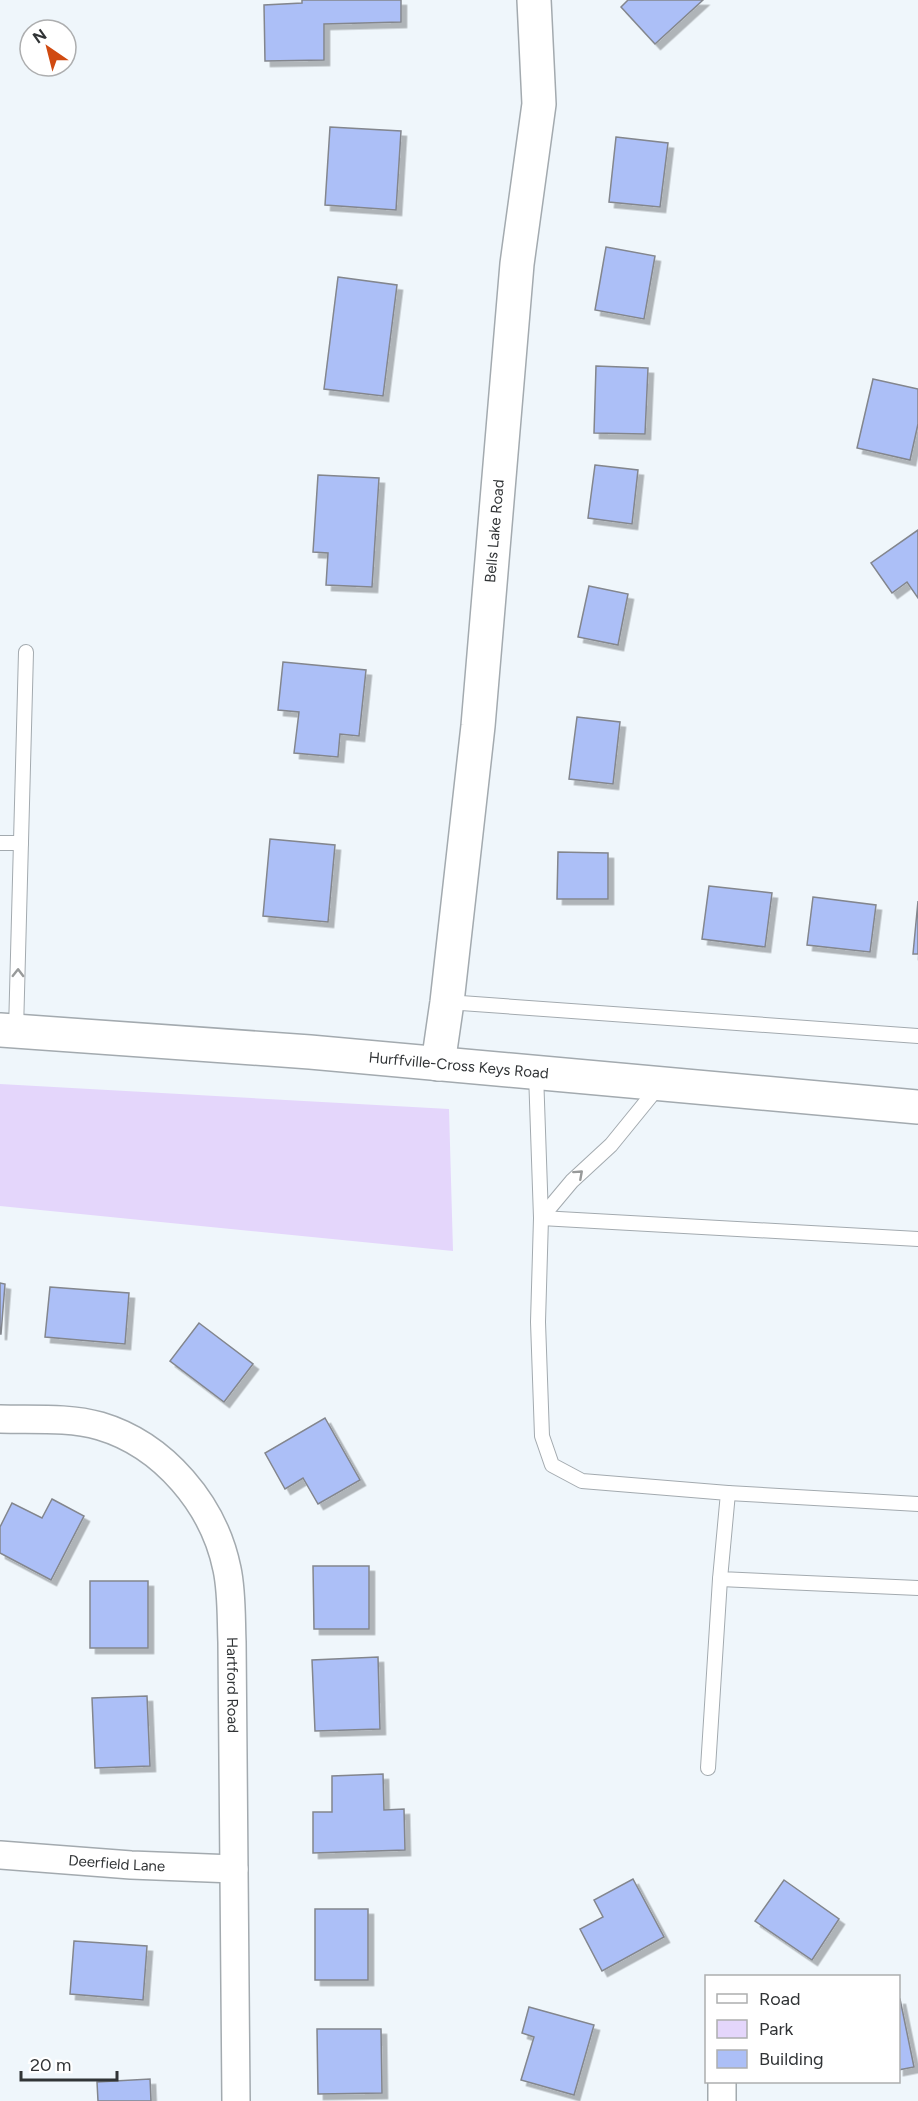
<svg xmlns="http://www.w3.org/2000/svg" width="918" height="2101" font-family="Figtree,sans-serif">
  <style>
    .green { fill: #e4d6fb }
    .building { fill: #acbff7; stroke: #83868d; stroke-width: 1.5; filter: url(#shadow) }
    .lines { fill: none; stroke-linecap: round; stroke-linejoin: round }
    .service-casing { stroke: #a3aaaf; stroke-width: 16 }
    .minor-casing { stroke: #a3aaaf; stroke-width: 30 }
    .tertiary-casing { stroke: #a3aaaf; stroke-width: 36 }
    .secondary-casing { stroke: #a3aaaf; stroke-width: 36 }
    .service { stroke: #fff; stroke-width: 14 }
    .minor { stroke: #fff; stroke-width: 27 }
    .tertiary { stroke: #fff; stroke-width: 33 }
    .secondary { stroke: #fff; stroke-width: 33 }
    .oneway { stroke: #989a9a }
    .labels { text-anchor: middle; dominant-baseline: central; stroke-width: 4.5; stroke-linejoin: round; paint-order: stroke }
    .street-label { font-size: 15px; fill: #313436; stroke: #fff }
  </style>
  <defs>
    <filter id="shadow"><feDropShadow dx="5.5" dy="5.5" stdDeviation="0" flood-color="#0004"/></filter>
  </defs>
  <rect width="100%" height="100%" fill="#eff6fb"/>
  <polygon class="green" points="0,1084 449,1109 453,1251 0,1206"/>
  <g class="building">
    <polygon points="302,0 401,0 401,22 324,24 324,60 265,61 264,5 302,3"/>
    <polygon points="628,0 703,0 655,44 621,7"/>
    <polygon points="330,127 401,131 396,210 325,205"/>
    <polygon points="616,137 668,143 660,207 609,202"/>
    <polygon points="606,247 655,256 644,319 595,310"/>
    <polygon points="338,277 397,285 383,396 324,389"/>
    <polygon points="596,366 648,368 645,434 594,433"/>
    <polygon points="873,379 918,389 918,424 910,460 857,448"/>
    <polygon points="595,465 638,470 632,524 588,518"/>
    <polygon points="318,475 379,478 372,587 326,585 328,553 313,552"/>
    <polygon points="918,530 918,598 907,582 892,593 871,563"/>
    <polygon points="589,586 628,594 618,645 578,637"/>
    <polygon points="283,662 366,670 359,736 340,734 338,757 294,753 299,712 278,710"/>
    <polygon points="577,717 620,722 613,784 569,779"/>
    <polygon points="270,839 335,845 328,922 263,916"/>
    <polygon points="558,852 608,853 608,899 557,899"/>
    <polygon points="709,886 772,893 765,947 702,939"/>
    <polygon points="813,897 876,905 870,952 807,945"/>
    <polygon points="918,901 918,954 913,954"/>
    <polygon points="0,1283 5,1284 1,1334 0,1334"/>
    <polygon points="50,1287 129,1293 125,1344 45,1337"/>
    <polygon points="199,1323 253,1364 224,1402 170,1361"/>
    <polygon points="325,1418 360,1480 318,1504 303,1478 285,1489 265,1453"/>
    <polygon points="52,1499 84,1516 51,1580 0,1553 0,1527 12,1503 42,1518"/>
    <polygon points="313,1566 369,1566 369,1629 314,1629"/>
    <rect x="90" y="1581" width="58" height="67"/>
    <polygon points="378,1657 380,1729 315,1731 312,1660"/>
    <polygon points="147,1696 150,1766 95,1768 92,1698"/>
    <polygon points="383,1774 384,1810 404,1809 405,1850 313,1853 313,1812 332,1812 332,1776"/>
    <polygon points="633,1879 664,1937 602,1971 580,1929 603,1917 594,1900"/>
    <polygon points="784,1880 839,1919 812,1960 755,1921"/>
    <rect x="315" y="1909" width="53" height="71"/>
    <polygon points="74,1941 147,1946 143,2000 70,1994"/>
    <polygon points="898,1999 900,1999 914,2067 898,2070"/>
    <polygon points="529,2007 594,2025 574,2095 521,2080 534,2037 522,2033"/>
    <polygon points="317,2029 381,2029 382,2093 318,2094"/>
    <polygon points="150,2079 151,2101 98,2101 97,2082"/>
  </g>
  <g class="lines">
    <defs>
      <g id="service">
        <polyline points="0,843 21,843"/>
        <polyline points="447,1002 918,1036"/>
        <polyline points="16,1031 26,652"/>
        <polyline points="536,1073 541,1218 538,1322 542,1436 552,1465 582,1481 728,1493 720,1579 918,1588"/>
        <polyline points="541,1218 918,1239"/>
        <polyline points="541,1218 572,1181 611,1145 659,1086"/>
        <polyline points="728,1493 918,1504"/>
        <polyline points="708,1768 720,1579"/>
      </g>
      <g id="minor">
        <path id="s1" d="M0 1419C33 1420 68 1417 100 1426 164 1445 214 1505 227 1569 232 1592 231 1618 232 1642L236 2101"/>
        <path id="s2" d="M0 1855 131 1865 234 1869"/>
        <polyline points="722,2082 722,2101"/>
      </g>
      <g id="tertiary">
        <path id="s3" d="M438 1064 447 1002 478 726 517 264 539 104 534 0"/>
      </g>
      <g id="secondary">
        <path id="s4" d="M0 1030 310 1052 918 1107"/>
      </g>
    </defs>
    <use href="#service" class="service-casing"/>
    <use href="#minor" class="minor-casing"/>
    <use href="#tertiary" class="tertiary-casing"/>
    <use href="#secondary" class="secondary-casing"/>
    <use href="#service" class="service"/>
    <use href="#minor" class="minor"/>
    <use href="#tertiary" class="tertiary"/>
    <use href="#secondary" class="secondary"/>
  </g>
  <defs><path id="oneway-chevron" d="M-2-3.5L2.5 0L-2 3.5" fill="none" stroke-width="1.6" stroke-linecap="round" stroke-linejoin="round" transform="scale(1.5)"/></defs>
  <g class="oneway">
    <use href="#oneway-chevron" transform="translate(18 973) rotate(-89)"/>
    <use href="#oneway-chevron" transform="translate(579 1174) rotate(-42)"/>
  </g>
  <g class="labels">
    <g class="street-label">
      <text stroke="none"><textPath href="#s3" startOffset="536">Bells Lake Road</textPath></text>
      <text stroke="none"><textPath href="#s4" startOffset="460">Hurffville-Cross Keys Road</textPath></text>
      <text stroke="none"><textPath href="#s1" startOffset="417">Hartford Road</textPath></text>
      <text stroke="none"><textPath href="#s2" startOffset="117">Deerfield Lane</textPath></text>
    </g>
  </g>
  <rect x="705" y="1975" width="195" height="108" fill="#ffffff" stroke="#adaeaf" stroke-width="1.5"/>
  <rect x="717" y="1994" width="30" height="9" fill="#ffffff" stroke="#adaeaf" stroke-width="1.5"/>
  <text x="759" y="2005" font-size="18" fill="#313436">Road</text>
  <rect x="717" y="2020" width="30" height="18" fill="#e4d6fb" stroke="#adaeaf" stroke-width="1.5"/>
  <text x="759" y="2035" font-size="18" fill="#313436">Park</text>
  <rect x="717" y="2050" width="30" height="18" fill="#acbff7" stroke="#adaeaf" stroke-width="1.5"/>
  <text x="759" y="2065" font-size="18" fill="#313436">Building</text>
  <g transform="translate(48 48) rotate(325)"><circle r="28" fill="#ffffff" stroke="#adaeaf" stroke-width="1.5"/>
  <path d="M0-4.5L10 22L0 15L-10 22Z" fill="#d04a11"/>
  <text y="-9" font-size="16" font-weight="bold" text-anchor="middle" fill="#313436">N</text>
  </g>
  <path d="M21 2071v9h96v-9" fill="none" stroke="#313436" stroke-width="3"/>
  <text x="30" y="2071" font-size="18" fill="#313436" stroke="#ffffff" stroke-width="4.5" paint-order="stroke">20 m</text>
</svg>
